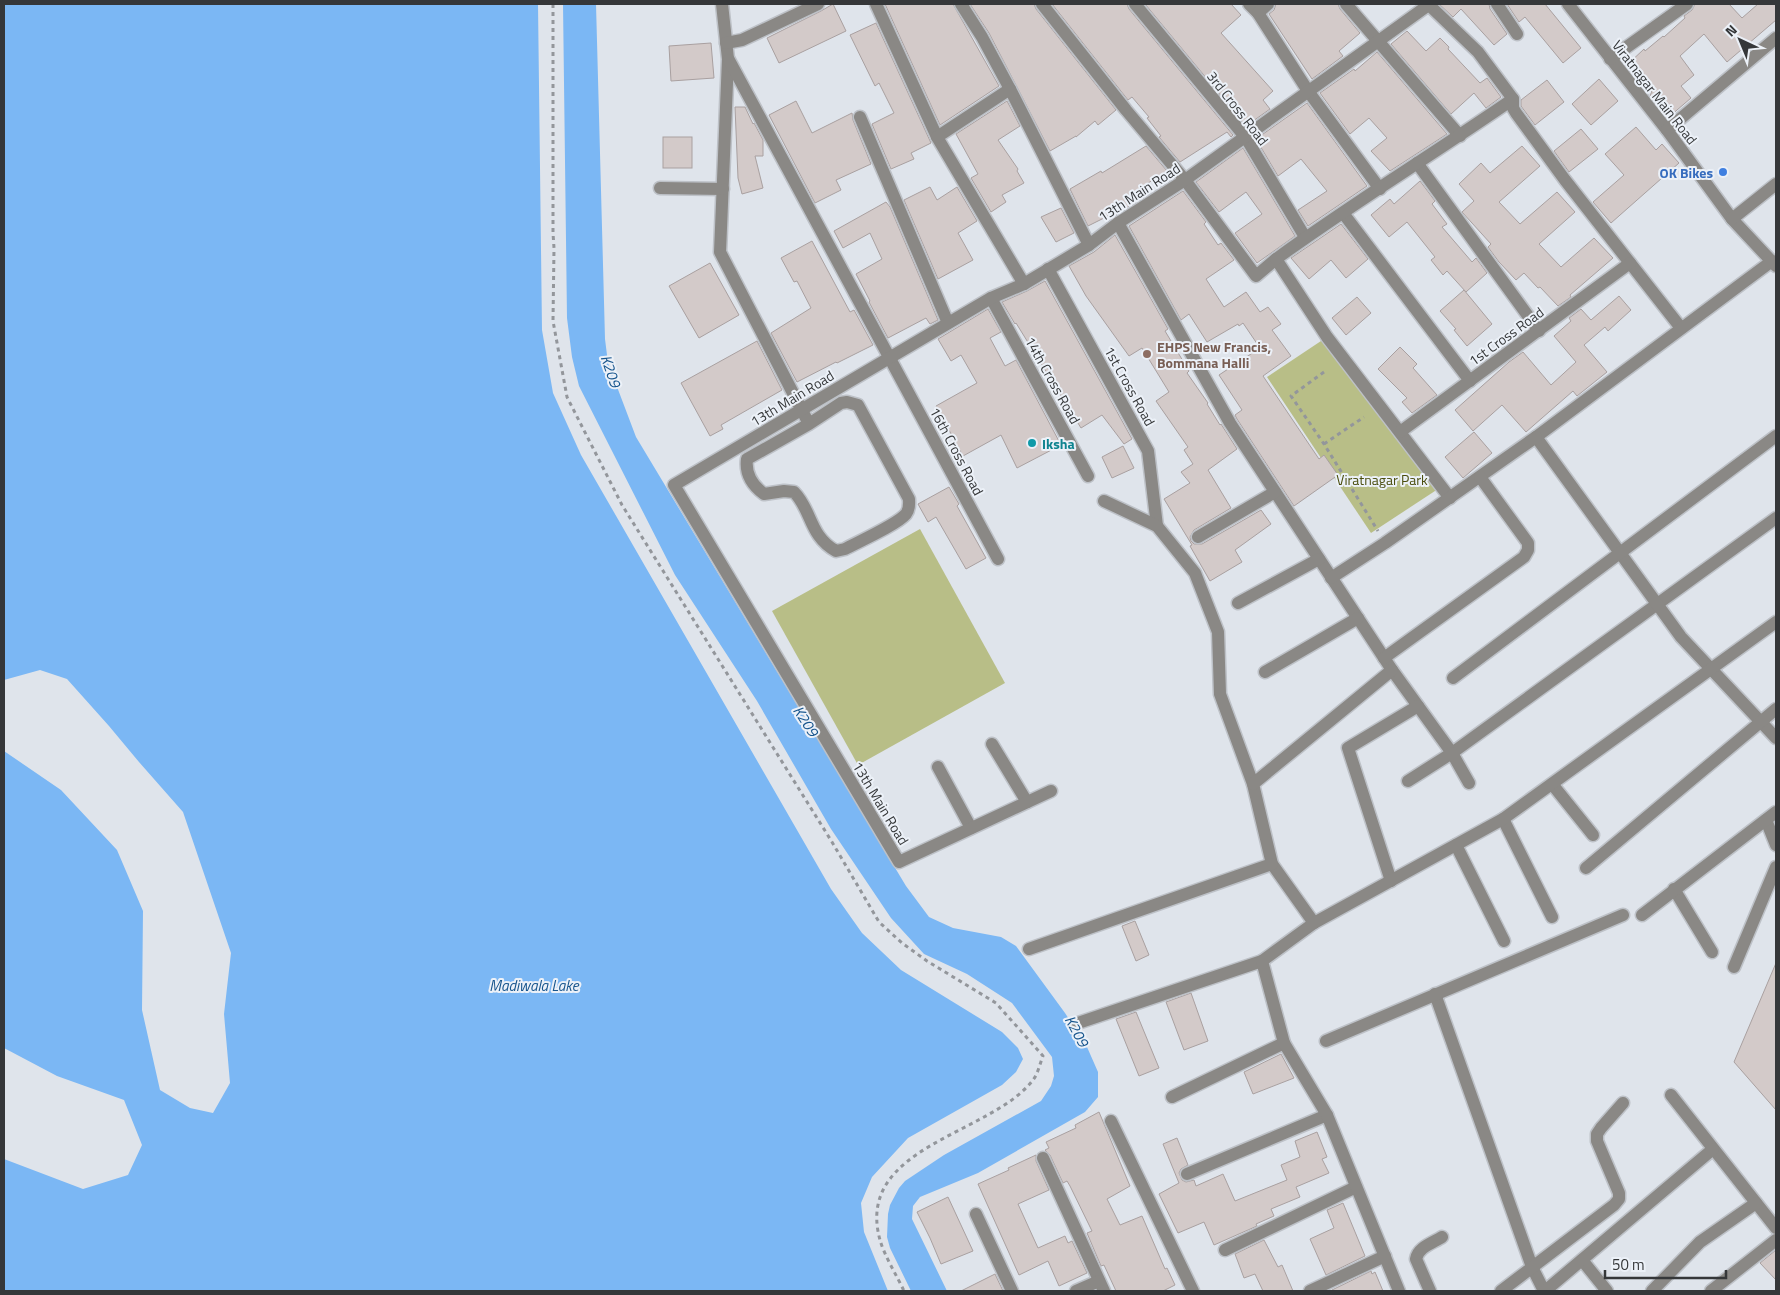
<svg xmlns="http://www.w3.org/2000/svg" width="1780" height="1295" font-family="'Titillium Web',sans-serif">
  <style>
    .green { fill: #b8be87 }
    .water { fill: #7bb7f4 }
    .building { fill: #d3cac9; stroke: #a9a0a0 }
    .lines { fill: none; stroke-linecap: round; stroke-linejoin: round }
    .minor-casing { stroke: #bdc1c7; stroke-width: 15 }
    .path { stroke: #93969b; stroke-width: 3; stroke-dasharray: 4 4; stroke-linecap: butt }
    .minor { stroke: #8a8885; stroke-width: 12 }
    .shop-dot { fill: #3f7fe0; stroke: #ecf1f8; stroke-width: 2 }
    .education-dot { fill: #8d6e63; stroke: #ecf1f8; stroke-width: 2 }
    .culture-dot { fill: #0f9aa8; stroke: #ecf1f8; stroke-width: 2 }
    .labels { text-anchor: middle; dominant-baseline: central; stroke-width: 4; stroke-linejoin: round; paint-order: stroke }
    .street-label { font-size: 14px; fill: #353739; stroke: #ecf1f8 }
    .shop-label { font-size: 14px; font-weight: bold; fill: #366cbe; stroke: #ecf1f8; text-anchor: end }
    .education-label { font-size: 14px; font-weight: bold; fill: #785e54; stroke: #ecf1f8; text-anchor: start }
    .culture-label { font-size: 14px; font-weight: bold; fill: #0d838f; stroke: #ecf1f8; text-anchor: start }
    .park-label { font-size: 14px; fill: #4a4d0d; stroke: #ecf1f8 }
    .water-label { font-size: 15px; font-style: italic; fill: #17558d; stroke: #ecf1f8 }
  </style>
  <rect width="100%" height="100%" fill="#dfe4eb"/>
  <g class="green">
    <polygon points="1327,337 1438,489 1371,533 1267,377"/>
    <polygon points="920,529 1005,683 858,765 772,611"/>
  </g>
  <g class="water">
    <polygon points="4,4 538,4 542,330 553,393 581,455 831,889 862,933 901,970 1002,1032 1018,1048 1023,1059 1016,1072 1002,1085 908,1138 872,1177 861,1203 864,1232 888,1291 4,1291 4,1159 83,1189 128,1175 142,1145 124,1100 57,1076 4,1048 4,751 61,790 117,850 143,911 142,1010 160,1090 190,1108 213,1113 230,1083 224,1014 231,953 183,812 139,762 109,726 67,679 40,670 4,680"/>
    <polygon points="563,4 596,4 605,339 608,363 636,437 906,886 929,917 953,928 1001,937 1016,946 1065,1013 1087,1047 1098,1072 1098,1097 1085,1112 978,1173 920,1197 913,1206 912,1219 947,1291 911,1291 890,1248 887,1237 888,1214 890,1205 899,1188 905,1181 944,1155 1041,1101 1051,1086 1054,1076 1052,1057 1012,1003 967,974 924,954 891,918 831,829 757,701 675,575 579,386 572,357 567,318"/>
  </g>
  <g class="building">
    <polygon points="833,4 846,31 779,63 767,38 821,11"/>
    <polygon points="885,4 953,4 999,86 940,125"/>
    <polygon points="970,4 1034,4 1036,9 1116,110 1098,125 1095,121 1076,137 1076,136 1050,151 989,33"/>
    <polygon points="1052,4 1127,4 1129,9 1233,135 1231,137 1227,132 1180,162 1159,137 1161,136 1147,118 1149,117 1132,97 1128,100"/>
    <polygon points="1145,4 1231,4 1241,15 1221,33 1273,91 1263,100 1270,109 1246,126"/>
    <polygon points="1276,4 1338,4 1340,9 1360,33 1339,51 1343,56 1312,79 1269,14 1274,10"/>
    <polygon points="1439,4 1489,4 1490,9 1507,34 1494,45 1461,9 1453,17"/>
    <polygon points="1507,4 1545,4 1581,48 1563,63 1525,17 1519,22"/>
    <polygon points="1695,4 1729,4 1742,18 1758,4 1776,4 1776,20 1727,62 1704,34 1680,56 1694,75 1681,86 1691,98 1670,116 1650,95 1652,92 1627,65 1644,49 1645,51 1663,36 1664,37 1685,18 1684,16 1692,10"/>
    <polygon points="876,23 931,143 911,153 914,159 891,169 872,124 894,113 879,83 875,86 850,35"/>
    <polygon points="1407,31 1426,51 1440,38 1449,47 1448,49 1480,83 1487,78 1501,97 1486,108 1474,93 1451,114 1391,44"/>
    <polygon points="711,43 714,78 671,81 669,46"/>
    <polygon points="1377,52 1447,134 1390,171 1371,151 1387,138 1369,118 1350,134 1320,93 1354,69 1355,71"/>
    <polygon points="1599,79 1618,101 1591,125 1572,104"/>
    <polygon points="1547,80 1564,102 1535,125 1521,106 1521,100"/>
    <polygon points="796,101 812,133 852,113 853,120 871,164 836,180 841,190 815,203 769,115"/>
    <polygon points="1007,101 1020,126 998,140 1018,169 1017,171 1024,183 1002,195 1006,202 991,212 971,178 978,174 956,134"/>
    <polygon points="1307,103 1367,186 1308,226 1298,210 1327,191 1301,159 1278,176 1256,139"/>
    <polygon points="735,107 745,107 753,124 754,123 763,140 763,156 755,156 763,188 742,194 738,178"/>
    <polygon points="1636,127 1656,150 1662,144 1679,163 1611,223 1593,202 1624,175 1605,154"/>
    <polygon points="1581,129 1598,149 1569,172 1554,151"/>
    <rect x="663" y="137" width="29" height="31"/>
    <polygon points="1146,146 1167,171 1145,185 1150,193 1115,215 1114,213 1088,226 1070,189 1101,171 1102,173"/>
    <polygon points="1522,146 1540,166 1499,202 1520,224 1557,192 1575,212 1539,244 1561,267 1594,238 1613,258 1570,295 1571,297 1558,306 1540,287 1538,288 1524,273 1516,280 1499,262 1488,247 1491,244 1462,212 1474,201 1459,184 1481,163 1490,173"/>
    <polygon points="1243,148 1295,236 1257,263 1235,233 1262,214 1246,192 1219,212 1196,182"/>
    <polygon points="1420,181 1435,201 1432,204 1447,224 1442,227 1472,262 1476,258 1487,273 1466,292 1447,271 1443,275 1431,260 1435,257 1407,222 1389,237 1371,215 1390,199 1394,204"/>
    <polygon points="930,187 937,200 957,187 977,221 958,233 973,260 938,279 904,200"/>
    <polygon points="1183,191 1206,222 1204,224 1218,245 1221,243 1234,260 1206,279 1224,307 1246,292 1260,312 1268,307 1281,324 1272,330 1291,356 1263,376 1319,459 1324,455 1338,475 1294,506 1237,419 1235,415 1242,410 1219,375 1260,348 1243,323 1239,326 1238,324 1207,342 1189,314 1181,320 1129,226"/>
    <polygon points="886,202 890,207 938,320 930,324 926,318 888,338 869,302 870,301 856,274 882,259 870,233 843,248 834,231"/>
    <polygon points="1061,208 1074,233 1056,242 1041,217"/>
    <polygon points="1341,224 1368,259 1346,278 1331,260 1309,279 1291,258"/>
    <polygon points="1115,235 1168,329 1165,331 1189,371 1187,373 1208,403 1207,404 1220,425 1221,424 1237,449 1208,470 1231,508 1194,530 1190,537 1191,541 1194,544 1202,544 1261,510 1271,524 1235,550 1242,562 1210,581 1190,546 1192,545 1164,499 1190,483 1181,472 1193,464 1184,450 1188,447 1156,401 1169,392 1142,348 1129,356 1086,296 1069,266 1094,252"/>
    <polygon points="812,241 850,312 854,310 873,345 837,363 836,362 797,382 771,333 811,308 797,281 794,282 781,258"/>
    <polygon points="710,263 739,315 699,338 669,286"/>
    <polygon points="1045,281 1132,439 1124,444 1102,415 1081,428 1016,323 1015,324 1002,302 1027,291"/>
    <polygon points="1464,290 1492,324 1467,346 1454,330 1456,329 1440,311"/>
    <polygon points="1619,296 1631,310 1608,331 1605,327 1584,345 1607,372 1577,396 1573,391 1526,432 1502,405 1473,431 1455,410 1509,362 1523,352 1551,385 1576,362 1554,336 1571,321 1569,318 1581,309 1591,320"/>
    <polygon points="1357,297 1371,313 1346,335 1332,318"/>
    <polygon points="988,309 1001,332 990,338 1005,366 1016,360 1061,445 1017,468 1001,435 963,456 936,406 977,383 961,355 951,361 938,339"/>
    <polygon points="757,341 782,390 721,425 723,429 710,436 681,383"/>
    <polygon points="1400,347 1417,364 1413,368 1437,395 1412,413 1402,402 1407,398 1378,369"/>
    <polygon points="1474,432 1492,453 1463,478 1445,457"/>
    <polygon points="1123,446 1134,468 1112,478 1102,457"/>
    <polygon points="949,487 959,504 957,506 986,558 966,569 936,517 928,522 918,504"/>
    <polygon points="1135,921 1149,955 1136,961 1122,926"/>
    <polygon points="1776,963 1776,1110 1734,1062"/>
    <polygon points="1191,993 1208,1041 1184,1050 1166,1002"/>
    <polygon points="1136,1012 1159,1068 1139,1076 1116,1019"/>
    <polygon points="1281,1054 1294,1078 1253,1094 1244,1072"/>
    <polygon points="1099,1112 1130,1186 1107,1199 1120,1225 1142,1216 1165,1269 1167,1268 1175,1285 1163,1291 1116,1291 1104,1265 1101,1266 1087,1233 1092,1231 1070,1186 1067,1181 1063,1183 1050,1155 1045,1150 1049,1148 1046,1142 1076,1128 1075,1125"/>
    <polygon points="1317,1132 1327,1157 1322,1159 1329,1173 1296,1187 1300,1197 1271,1209 1274,1216 1256,1224 1257,1226 1214,1245 1204,1222 1178,1233 1159,1194 1179,1183 1163,1144 1177,1138 1188,1165 1181,1169 1179,1173 1182,1180 1186,1182 1194,1180 1196,1186 1223,1174 1235,1201 1287,1180 1281,1165 1300,1157 1295,1141"/>
    <polygon points="1036,1155 1036,1161 1049,1190 1018,1204 1038,1248 1065,1236 1068,1243 1072,1241 1087,1273 1059,1286 1048,1261 1019,1275 978,1184 1009,1170 1008,1168"/>
    <polygon points="948,1197 973,1251 941,1264 930,1238 917,1212"/>
    <polygon points="1343,1203 1365,1256 1326,1275 1310,1239 1334,1228 1327,1210"/>
    <polygon points="1264,1240 1278,1267 1282,1265 1293,1291 1263,1291 1255,1274 1244,1278 1235,1254"/>
    <polygon points="1776,1250 1776,1280 1760,1263"/>
    <polygon points="1371,1271 1372,1274 1375,1272 1383,1291 1333,1291 1332,1290"/>
    <polygon points="995,1274 1003,1291 961,1291"/>
  </g>
  <g class="lines">
    <defs>
      <g id="minor">
        <path d="M722 4 728 59 720 252 809 424 841 403 847 402 858 405 909 499C909 504 910 509 906 514 898 524 858 542 845 549L836 551C809 536 812 510 794 492L784 491 764 494C752 485 745 474 747 459L809 424"/>
        <polyline points="876,4 937,137 1024,284"/>
        <polyline points="961,4 982,37 1010,89"/>
        <polyline points="1042,4 1126,110 1185,180 1256,276 1276,259 1327,337 1450,498"/>
        <polyline points="1135,4 1246,138 1305,237"/>
        <polyline points="1249,4 1258,13 1308,91 1380,189"/>
        <polyline points="1346,4 1460,136"/>
        <polyline points="1497,4 1517,34"/>
        <polyline points="1568,4 1667,130 1732,219 1776,266"/>
        <polyline points="1429,5 1478,52 1513,99 1513,108 1516,113 1565,180 1681,328"/>
        <polyline points="1258,13 1268,4"/>
        <polyline points="726,43 742,40 818,4"/>
        <polyline points="1610,59 1687,4"/>
        <polyline points="729,60 998,559"/>
        <polyline points="860,117 948,323"/>
        <polyline points="1667,130 1776,38"/>
        <polyline points="937,137 1010,89 1089,245"/>
        <polyline points="1417,163 1539,331"/>
        <polyline points="660,188 723,189"/>
        <polyline points="1343,213 1470,381"/>
        <polyline points="1732,219 1776,184"/>
        <polyline points="1118,223 1230,423 1392,670 1452,753 1776,518"/>
        <path d="M1276 259C1353 203 1435 153 1513 99"/>
        <polyline points="1772,261 1536,437 1681,637 1776,738"/>
        <polyline points="1048,269 1148,451 1157,526"/>
        <polyline points="991,298 1088,476"/>
        <polyline points="1400,432 1630,263"/>
        <polyline points="1104,501 1157,526 1195,573 1218,632 1220,694 1253,784 1272,864 1314,923"/>
        <polyline points="1198,537 1275,492"/>
        <polyline points="1331,578 1385,543 1536,437"/>
        <polyline points="1238,603 1319,559"/>
        <polyline points="1384,658 1524,557 1528,550 1528,543 1480,477"/>
        <polyline points="1265,672 1358,618"/>
        <polyline points="1453,678 1776,436"/>
        <polyline points="992,744 1027,802"/>
        <polyline points="938,767 971,828"/>
        <polyline points="1408,781 1452,753 1469,783"/>
        <polyline points="1253,784 1392,670"/>
        <polyline points="1552,784 1593,835"/>
        <polyline points="1051,791 899,862 674,485 991,298 1024,284 1089,245 1118,223 1185,180 1430,4"/>
        <polyline points="1503,819 1552,917"/>
        <polyline points="1766,820 1776,845"/>
        <polyline points="1456,845 1504,941"/>
        <polyline points="1586,868 1776,709"/>
        <polyline points="1391,881 1348,748 1418,706"/>
        <polyline points="1674,889 1712,952"/>
        <polyline points="1642,915 1776,812"/>
        <polyline points="1029,949 1272,864"/>
        <polyline points="1734,967 1776,867"/>
        <polyline points="1435,994 1532,1267 1544,1291"/>
        <polyline points="1075,1024 1262,961"/>
        <polyline points="1326,1041 1623,915"/>
        <polyline points="1671,1095 1776,1228"/>
        <polyline points="1172,1097 1284,1043"/>
        <polyline points="1111,1121 1193,1291"/>
        <polyline points="1043,1158 1104,1291"/>
        <polyline points="1187,1174 1327,1115"/>
        <polyline points="976,1214 1012,1291"/>
        <polyline points="1225,1250 1356,1187"/>
        <polyline points="1582,1260 1607,1291"/>
        <polyline points="1076,1291 1099,1281"/>
        <polyline points="1310,1291 1385,1256"/>
        <polyline points="1399,1291 1327,1115 1284,1043 1262,961 1314,923 1503,819 1776,622"/>
        <path d="M1430 1291 1416 1259C1418 1247 1433 1243 1442 1237"/>
        <polyline points="1501,1291 1614,1205 1619,1199 1619,1193 1597,1141 1597,1134 1601,1128 1623,1103"/>
        <polyline points="1545,1291 1713,1149"/>
        <polyline points="1652,1291 1700,1242 1756,1203"/>
        <polyline points="1711,1291 1776,1240"/>
      </g>
    </defs>
    <use href="#minor" class="minor-casing"/>
    <g class="path">
      <path d="M553 4V233L554 248 553 321 567 397 622 505 832 842 879 922 902 943 927 961 996 1003 1043 1056C1040 1063 1038 1074 1033 1080 991 1135 854 1146 880 1240 884 1255 897 1276 904 1291"/>
      <polyline points="1324,372 1291,396 1324,444 1378,531"/>
      <polyline points="1324,444 1364,417"/>
    </g>
    <use href="#minor" class="minor"/>
  </g>
  <circle class="shop-dot" cx="1723" cy="172" r="5"/>
  <circle class="education-dot" cx="1147" cy="354" r="5"/>
  <circle class="culture-dot" cx="1032" cy="443" r="5"/>
  <g class="labels">
    <g class="street-label">
      <text transform="translate(1655 92) rotate(52)">Viratnagar Main Road</text>
      <text transform="translate(1238 108) rotate(52)">3rd Cross Road</text>
      <text transform="translate(1139 192) rotate(-33)">13th Main Road</text>
      <text transform="translate(1506 336) rotate(-36)">1st Cross Road</text>
      <text transform="translate(1053 380) rotate(61)">14th Cross Road</text>
      <text transform="translate(1130 386) rotate(61)">1st Cross Road</text>
      <text transform="translate(792 398) rotate(-31)">13th Main Road</text>
      <text transform="translate(957 451) rotate(62)">16th Cross Road</text>
      <text transform="translate(881 803) rotate(59)">13th Main Road</text>
    </g>
    <g class="shop-label">
      <text x="1713" y="172">OK Bikes</text>
    </g>
    <g class="education-label">
      <text x="1157" y="346">EHPS New Francis,<tspan x="1157" dy="16">Bommana Halli</tspan></text>
    </g>
    <g class="culture-label">
      <text x="1042" y="443">Iksha</text>
    </g>
    <g class="park-label">
      <text x="1382" y="479">Viratnagar Park</text>
    </g>
    <g class="water-label">
      <text transform="translate(611 371) rotate(71)">K209</text>
      <text transform="translate(806 721) rotate(57)">K209</text>
      <text x="534" y="985">Madiwala Lake</text>
      <text transform="translate(1077 1031) rotate(61)">K209</text>
    </g>
  </g>
  <rect width="1780" height="1295" fill="none" stroke="#353739" stroke-width="10"/>
  <g transform="translate(1740 40) rotate(316)" stroke="#ecf1f8" stroke-width="4" paint-order="stroke">
  <path d="M0-4L9 19L0 12L-9 19Z" fill="#353739"/>
  <text y="-8" font-size="14" font-weight="bold" text-anchor="middle" fill="#353739">N</text>
  </g>
  <path d="M1605 1270v8h121v-8" fill="none" stroke="#353739" stroke-width="2.5"/>
  <text x="1612" y="1270" font-size="15" fill="#353739" stroke="#ecf1f8" stroke-width="4" paint-order="stroke">50 m</text>
</svg>
